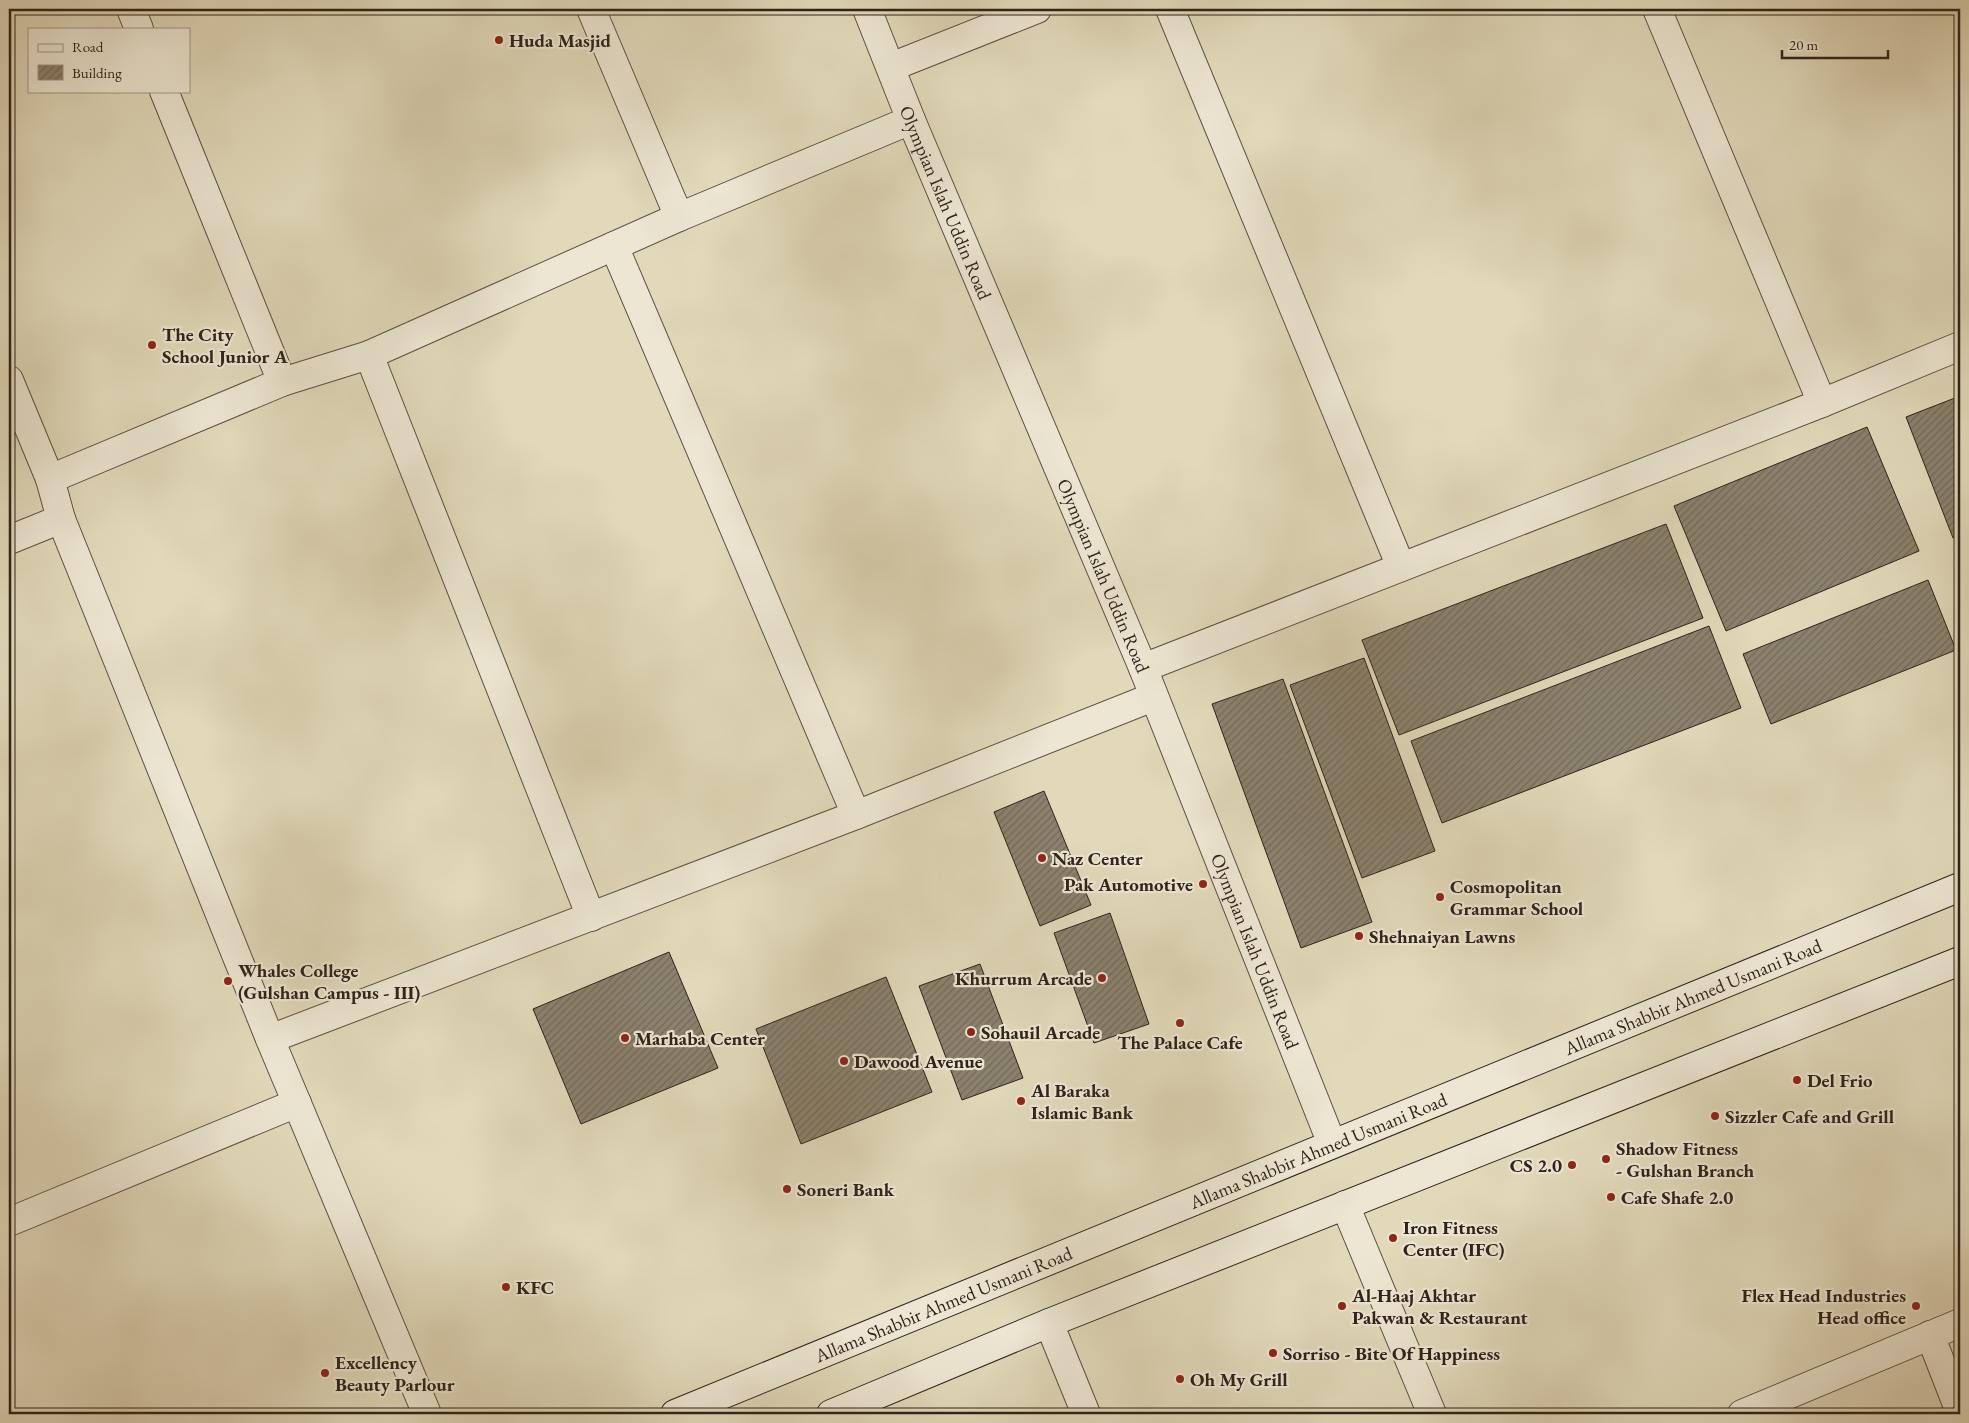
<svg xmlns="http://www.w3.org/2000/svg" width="1969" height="1423" font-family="'EB Garamond',serif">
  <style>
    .building { fill: url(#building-hatch); stroke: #2e231c }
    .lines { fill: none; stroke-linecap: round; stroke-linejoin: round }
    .street-casing { stroke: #5b5044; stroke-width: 30 }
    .secondary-casing { stroke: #2e231c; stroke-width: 30 }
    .street { stroke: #ece6d2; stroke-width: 28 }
    .secondary { stroke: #ece6d2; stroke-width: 28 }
    .poi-dot { fill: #8f2418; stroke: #ece6d2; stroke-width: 2 }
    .labels { text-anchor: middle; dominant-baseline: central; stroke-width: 4.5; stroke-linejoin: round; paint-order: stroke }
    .poi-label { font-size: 19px; font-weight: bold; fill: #2e231c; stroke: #ece6d2; text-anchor: start }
    .street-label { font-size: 19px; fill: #2e231c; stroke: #ece6d2 }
  </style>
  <defs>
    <pattern id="building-hatch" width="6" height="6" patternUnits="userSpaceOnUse" patternTransform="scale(1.25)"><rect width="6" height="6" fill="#8b826e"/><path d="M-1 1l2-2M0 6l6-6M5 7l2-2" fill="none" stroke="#726a5a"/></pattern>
  </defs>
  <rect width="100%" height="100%" fill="#e1d9ba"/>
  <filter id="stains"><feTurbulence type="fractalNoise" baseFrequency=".004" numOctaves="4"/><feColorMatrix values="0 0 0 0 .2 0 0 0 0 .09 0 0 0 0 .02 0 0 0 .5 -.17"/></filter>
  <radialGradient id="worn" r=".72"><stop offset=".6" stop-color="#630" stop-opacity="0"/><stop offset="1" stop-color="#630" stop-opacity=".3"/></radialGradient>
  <g class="building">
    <polygon points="1960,396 1960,536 1953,538 1906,417"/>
    <polygon points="1867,427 1919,551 1726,631 1674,506"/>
    <polygon points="1666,524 1703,618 1399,735 1362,640"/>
    <polygon points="1928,580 1956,650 1771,724 1743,654"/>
    <polygon points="1709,626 1741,708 1442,823 1411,741"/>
    <polygon points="1364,658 1435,851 1362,878 1290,685"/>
    <polygon points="1283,679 1372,922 1301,948 1212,704"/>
    <polygon points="1044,791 1091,905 1040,926 994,812"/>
    <polygon points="1110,913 1149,1024 1094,1043 1054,933"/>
    <polygon points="669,952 718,1068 581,1124 533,1009"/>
    <polygon points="980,964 1023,1078 962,1100 919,986"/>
    <polygon points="886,977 932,1092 801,1144 756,1029"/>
  </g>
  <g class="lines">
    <defs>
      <g id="street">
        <polyline points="131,9 139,29"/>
        <polyline points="591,9 679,217"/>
        <path id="s1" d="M867 9 911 120 1143 668 1332 1144"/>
        <polyline points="1170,9 1401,567"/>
        <polyline points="1657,9 1822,403"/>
        <polyline points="891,67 1037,9"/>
        <polyline points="164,91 282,382"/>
        <polyline points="614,246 856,815"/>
        <polyline points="369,355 591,917"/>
        <polyline points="9,380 50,479 61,519 270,1039 427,1414"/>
        <polyline points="50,479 282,382 369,355 679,217 911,120"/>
        <polyline points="9,540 61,519"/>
        <polyline points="1143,668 1822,403 1960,346"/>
        <polyline points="270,1039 856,815 1153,697"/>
        <polyline points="1345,1205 1432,1414"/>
        <polyline points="9,1222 297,1103"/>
        <polyline points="1049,1323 1086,1414"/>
        <polyline points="1930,1335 1960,1412"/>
        <polyline points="1742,1414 1960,1323"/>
      </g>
      <g id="secondary">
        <path id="s2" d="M675 1414 1960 887"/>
        <polyline points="831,1414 1049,1323 1960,961"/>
      </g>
    </defs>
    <use href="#street" class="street-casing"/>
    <use href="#secondary" class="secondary-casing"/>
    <use href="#street" class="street"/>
    <use href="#secondary" class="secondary"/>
  </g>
  <g class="poi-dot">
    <circle cx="499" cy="40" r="5"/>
    <circle cx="152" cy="345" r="5"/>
    <circle cx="1042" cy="858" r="5"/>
    <circle cx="1203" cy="884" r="5"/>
    <circle cx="1440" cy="897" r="5"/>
    <circle cx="1359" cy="936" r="5"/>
    <circle cx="1102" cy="978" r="5"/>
    <circle cx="228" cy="981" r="5"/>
    <circle cx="1180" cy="1023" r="5"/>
    <circle cx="971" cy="1032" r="5"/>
    <circle cx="625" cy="1038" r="5"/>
    <circle cx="844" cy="1061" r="5"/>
    <circle cx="1797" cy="1080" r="5"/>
    <circle cx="1021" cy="1101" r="5"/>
    <circle cx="1715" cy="1116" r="5"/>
    <circle cx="1606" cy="1159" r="5"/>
    <circle cx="1572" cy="1165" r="5"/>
    <circle cx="787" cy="1189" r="5"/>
    <circle cx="1611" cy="1197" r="5"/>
    <circle cx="1393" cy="1238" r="5"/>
    <circle cx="506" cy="1287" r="5"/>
    <circle cx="1342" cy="1306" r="5"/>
    <circle cx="1916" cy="1306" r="5"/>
    <circle cx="1273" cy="1353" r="5"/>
    <circle cx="325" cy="1373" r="5"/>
    <circle cx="1180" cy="1379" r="5"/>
  </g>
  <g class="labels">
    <g class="poi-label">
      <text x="509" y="40">Huda Masjid</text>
      <text x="162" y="334">The City<tspan x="162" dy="22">School Junior A</tspan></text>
      <text x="1052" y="858">Naz Center</text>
      <text x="1193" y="884" text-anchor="end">Pak Automotive</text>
      <text x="1450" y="886">Cosmopolitan<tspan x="1450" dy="22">Grammar School</tspan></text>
      <text x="1369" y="936">Shehnaiyan Lawns</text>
      <text x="238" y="970">Whales College<tspan x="238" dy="22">(Gulshan Campus - III)</tspan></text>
      <text x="1092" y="978" text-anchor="end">Khurrum Arcade</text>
      <text x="981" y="1032">Sohauil Arcade</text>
      <text x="635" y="1038">Marhaba Center</text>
      <text x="1180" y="1042" text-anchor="middle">The Palace Cafe</text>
      <text x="854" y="1061">Dawood Avenue</text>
      <text x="1807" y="1080">Del Frio</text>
      <text x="1031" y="1090">Al Baraka<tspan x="1031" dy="22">Islamic Bank</tspan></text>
      <text x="1725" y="1116">Sizzler Cafe and Grill</text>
      <text x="1616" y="1148">Shadow Fitness<tspan x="1616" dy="22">- Gulshan Branch</tspan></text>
      <text x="1562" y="1165" text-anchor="end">CS 2.0</text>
      <text x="797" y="1189">Soneri Bank</text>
      <text x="1621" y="1197">Cafe Shafe 2.0</text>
      <text x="1403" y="1227">Iron Fitness<tspan x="1403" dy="22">Center (IFC)</tspan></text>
      <text x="516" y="1287">KFC</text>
      <text x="1352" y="1295">Al-Haaj Akhtar<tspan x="1352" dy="22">Pakwan &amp; Restaurant</tspan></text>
      <text x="1906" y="1295" text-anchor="end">Flex Head Industries<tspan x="1906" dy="22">Head office</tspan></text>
      <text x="1283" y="1353">Sorriso - Bite Of Happiness</text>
      <text x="335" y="1362">Excellency<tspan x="335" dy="22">Beauty Parlour</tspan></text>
      <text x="1190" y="1379">Oh My Grill</text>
    </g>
    <g class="street-label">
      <text stroke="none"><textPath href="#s1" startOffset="209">Olympian Islah Uddin Road</textPath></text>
      <text stroke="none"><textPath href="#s1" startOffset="614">Olympian Islah Uddin Road</textPath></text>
      <text stroke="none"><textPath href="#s1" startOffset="1019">Olympian Islah Uddin Road</textPath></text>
      <text stroke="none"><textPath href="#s2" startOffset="1100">Allama Shabbir Ahmed Usmani Road</textPath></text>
      <text stroke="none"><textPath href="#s2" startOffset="695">Allama Shabbir Ahmed Usmani Road</textPath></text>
      <text stroke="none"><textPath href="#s2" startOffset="290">Allama Shabbir Ahmed Usmani Road</textPath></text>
    </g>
  </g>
  <rect width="1969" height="1423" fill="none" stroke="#e1d9ba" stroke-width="30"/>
  <rect x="10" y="10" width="1949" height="1403" fill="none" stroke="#2e231c" stroke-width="2.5"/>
  <rect x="15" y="15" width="1939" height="1393" fill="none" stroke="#2e231c"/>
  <rect x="28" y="28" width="162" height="65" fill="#ece6d2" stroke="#a09889"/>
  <rect x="38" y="44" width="25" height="8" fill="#ece6d2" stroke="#a09889"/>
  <text x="72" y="52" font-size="15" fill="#2e231c">Road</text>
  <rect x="38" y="65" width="25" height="15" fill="url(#building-hatch)" stroke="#a09889"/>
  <text x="72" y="78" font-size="15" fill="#2e231c">Building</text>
  <path d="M1782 50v8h106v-8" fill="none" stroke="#2e231c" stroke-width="2.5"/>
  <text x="1789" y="50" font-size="15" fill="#2e231c" stroke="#ece6d2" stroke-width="4" paint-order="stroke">20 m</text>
  <rect width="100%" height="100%" filter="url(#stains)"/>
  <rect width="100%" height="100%" fill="url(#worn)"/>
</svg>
